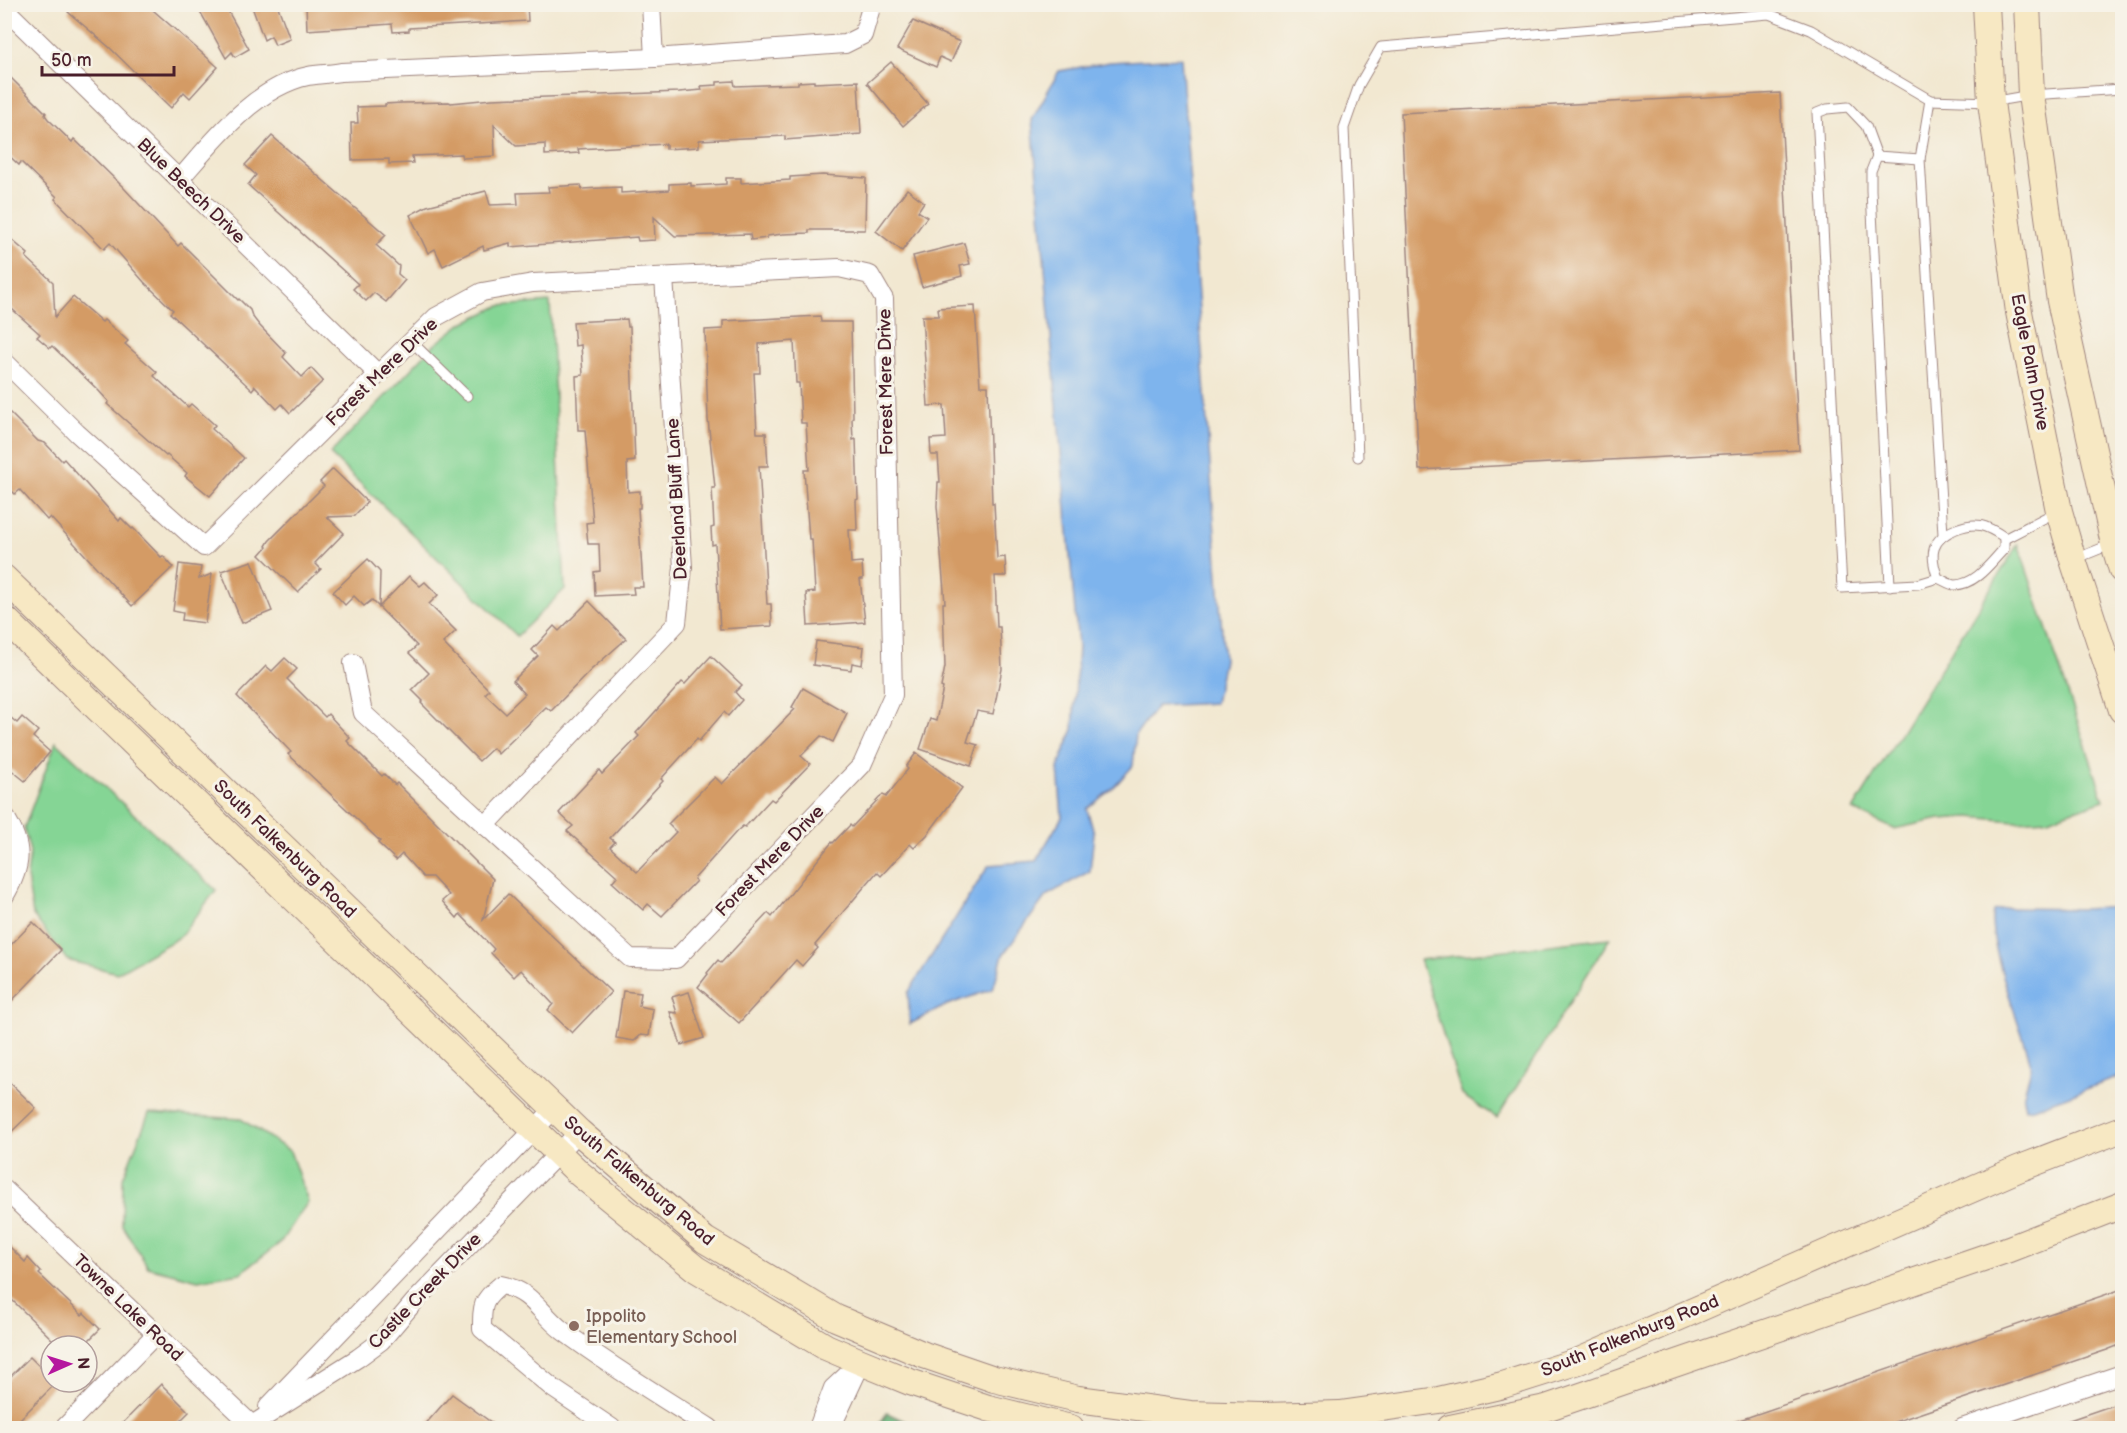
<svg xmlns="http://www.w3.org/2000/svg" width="2127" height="1433" font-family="'Balsamiq Sans',sans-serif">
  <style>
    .green { fill: #85d595; stroke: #687a60; stroke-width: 1.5 }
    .forest { fill: #6cb67e; stroke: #5b6a54; stroke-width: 1.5 }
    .water { fill: #7eb4ed; stroke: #646a8c; stroke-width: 1.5 }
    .building { fill: #d49b65 }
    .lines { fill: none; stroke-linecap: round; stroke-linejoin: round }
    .lane-casing { stroke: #9e847e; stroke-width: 11 }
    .street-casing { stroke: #9e847e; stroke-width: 20 }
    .secondary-casing { stroke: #9e847e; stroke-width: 28 }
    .lane { stroke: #fff; stroke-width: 9 }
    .street { stroke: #fff; stroke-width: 18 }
    .secondary { stroke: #f7e8c3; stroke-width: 26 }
    .education-dot { fill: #8d6e63; stroke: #f7f3e8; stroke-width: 2 }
    .labels { text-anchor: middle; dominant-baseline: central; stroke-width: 6; stroke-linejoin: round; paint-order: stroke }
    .street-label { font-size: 18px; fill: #4a1f2b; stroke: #f7f3e8 }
    .education-label { font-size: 18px; fill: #785e54; stroke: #f7f3e8; text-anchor: start }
  </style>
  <rect width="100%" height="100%" fill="#f7f3e8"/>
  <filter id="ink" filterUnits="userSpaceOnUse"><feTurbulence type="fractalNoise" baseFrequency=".0167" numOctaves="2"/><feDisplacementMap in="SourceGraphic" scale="12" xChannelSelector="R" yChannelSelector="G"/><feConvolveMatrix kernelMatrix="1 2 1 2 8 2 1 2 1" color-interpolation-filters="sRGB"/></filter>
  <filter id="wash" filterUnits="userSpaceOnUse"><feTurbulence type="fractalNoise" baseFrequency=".008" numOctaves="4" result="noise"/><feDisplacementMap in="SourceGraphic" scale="24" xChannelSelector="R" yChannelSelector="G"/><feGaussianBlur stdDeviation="1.35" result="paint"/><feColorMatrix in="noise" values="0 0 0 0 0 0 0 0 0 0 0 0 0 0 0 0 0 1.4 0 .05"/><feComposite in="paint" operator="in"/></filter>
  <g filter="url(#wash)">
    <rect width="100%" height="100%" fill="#f2e8d1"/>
    <g class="green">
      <polygon points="550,302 565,589 517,636 330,454 433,346 461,324 499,306"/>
      <polygon points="2018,544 2104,800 2048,819 2014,821 1970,817 1940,819 1894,829 1853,810"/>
      <polygon points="56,742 216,890 180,937 117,973 67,960 33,915 27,877 30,852 24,828"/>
      <polygon points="1610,938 1497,1118 1462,1095 1420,960"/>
      <polygon points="149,1113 241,1119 290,1151 308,1202 280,1243 240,1273 198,1280 148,1267 122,1225 123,1178"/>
    </g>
    <polygon class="forest" points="887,1413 920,1428 877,1428"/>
    <g class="water">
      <polygon points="1181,58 1224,660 1215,703 1157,706 1136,734 1133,766 1114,787 1087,809 1094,833 1090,871 1046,896 1003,955 993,989 947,1005 910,1024 908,993 989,865 1036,861 1062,817 1058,768 1073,729 1078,647 1032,120 1059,71 1110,62"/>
      <path d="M2122 907V1076L2034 1108 2025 1109 2023 1098 2031 1068 2028 1053C2019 1022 1986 939 1993 911L2007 908 2082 909Z"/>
    </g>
    <g id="blocks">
      <g class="building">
        <polygon points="75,4 146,4 218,67 190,98 184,92 171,108 109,47 68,12"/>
        <polygon points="196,4 224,4 249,49 235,57 232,52 226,58"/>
        <polygon points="251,4 277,4 290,39 275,45 271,36 264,40"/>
        <polygon points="306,4 527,4 528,21 409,28 409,31 393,32 392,24 307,30"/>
        <polygon points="913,21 960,42 951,62 940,57 936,67 897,49"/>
        <polygon points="891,62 928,104 903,126 867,83"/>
        <polygon points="4,71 46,113 45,115 48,119 72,142 74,139 123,187 178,246 181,243 238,300 239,299 250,310 252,316 259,325 286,353 283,357 302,377 311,368 323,381 290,413 282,404 277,409 255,386 252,390 170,313 173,310 144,282 110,243 104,249 55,199 57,197 21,162 19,165 4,151"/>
        <polygon points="734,81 735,86 798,84 798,82 814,81 814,83 858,81 861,134 785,140 785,136 699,140 699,147 666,149 666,144 578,149 579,153 545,155 545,144 516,146 494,125 495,156 463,158 462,154 412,156 413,163 389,164 389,159 352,160 351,123 358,123 357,107 385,106 385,104 402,103 449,102 451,103 492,99 679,92 702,90 701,86 717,85 717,82"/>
        <polygon points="1780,93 1799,450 1419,470 1401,113"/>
        <polygon points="272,136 386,235 376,245 399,266 398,274 405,280 386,302 374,293 366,301 353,289 358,284 248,185 256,175 245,165"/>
        <polygon points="823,175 866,178 865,230 809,230 809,233 783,234 767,236 767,238 751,240 750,234 675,236 654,217 655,240 638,241 637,237 510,247 510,243 484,250 483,246 443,266 435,249 428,253 410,215 427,206 486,191 490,205 518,204 517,193 549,192 548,187 581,185 582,189 621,187 621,193 669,190 669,184 691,183 691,186 726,184 726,178 741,178 741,183 790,180 790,177"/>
        <polygon points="907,189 924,202 918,211 927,217 902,251 876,231"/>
        <polygon points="4,233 28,254 26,257 53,282 55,317 73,297 102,322 104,320 128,341 125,344 157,372 154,376 188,407 191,404 215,425 212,429 244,458 210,496 185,476 187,473 167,455 166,456 107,404 109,402 98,390 52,346 50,348 37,337 40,334 4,302"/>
        <polygon points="964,243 970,264 960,266 962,276 922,287 913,256"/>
        <polygon points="975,306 980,386 988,386 992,503 994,503 997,558 1005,557 1006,576 995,576 997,627 1000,627 1002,669 993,714 977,711 967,742 978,745 971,766 920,749 930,719 936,721 943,688 941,687 945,667 943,603 945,603 937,506 938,482 940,482 938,455 931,455 930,439 946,438 944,405 928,406 922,316 939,316 938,308"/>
        <polygon points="820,316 821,322 851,322 853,417 852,419 853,440 856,439 858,499 856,500 857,530 849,530 851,563 862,562 863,579 860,579 865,622 808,626 806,593 815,592 812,539 809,539 804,470 809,470 806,423 801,423 799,383 796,383 794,341 759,344 760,373 754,373 757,433 766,433 768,466 759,466 767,604 771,604 772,626 720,629 715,544 712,545 711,528 714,527 712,488 715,488 708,419 705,330 723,329 723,321"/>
        <polygon points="627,319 628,327 630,327 635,461 627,462 628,492 640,491 640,508 638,508 643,587 633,587 634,594 595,596 594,572 600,571 599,544 588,544 586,523 593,522 585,430 578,430 576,376 583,375 581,345 575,346 573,322"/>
        <polygon points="4,407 38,441 45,443 62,461 64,459 119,521 121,518 132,529 133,528 161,557 163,556 173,567 132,606 50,517 47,520 20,490 15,494 4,483"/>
        <polygon points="333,469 367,502 354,516 327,517 344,533 315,563 321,569 298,592 260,555 267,547 266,546 269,541 324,486 320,482"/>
        <polygon points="368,559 380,572 379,607 409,576 420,586 425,582 438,595 429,604 456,631 443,643 489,690 485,694 505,713 525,694 513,681 538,656 532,650 554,626 559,631 589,601 626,639 592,669 551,711 546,707 498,754 493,748 479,761 421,703 423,701 412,690 429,673 409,653 417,646 372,600 364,606 354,596 345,605 333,592"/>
        <polygon points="252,561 272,611 242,623 221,571"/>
        <polygon points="179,564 201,567 199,579 212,574 205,623 182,620 183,613 173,611"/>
        <polygon points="816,641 864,647 862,665 852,663 851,670 813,665"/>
        <polygon points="711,656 742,685 735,692 742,700 728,716 724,712 699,741 697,739 661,779 663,781 610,838 615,842 610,847 637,872 676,832 668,824 715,777 722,784 795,709 792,707 803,688 847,713 833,742 821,736 801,756 810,764 774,801 771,799 745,827 743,826 737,831 694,879 696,881 662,916 648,904 643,910 612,882 617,876 567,831 573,826 559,813 599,770 602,774 639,736 636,733 682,682 685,684"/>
        <polygon points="285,658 297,669 287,679 325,717 328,714 350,738 347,741 382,776 384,774 395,785 397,783 493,879 483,920 508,894 611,992 572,1033 548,1010 553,1004 521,970 514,977 491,953 494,949 460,914 457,918 442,901 449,895 432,877 423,877 402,854 396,860 378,843 380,841 288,754 291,752 237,696 266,666 272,671"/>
        <polygon points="4,712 17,723 22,717 38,731 33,737 50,752 25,781 4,764"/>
        <polygon points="916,753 962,788 927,835 914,848 910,844 881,876 877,872 815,945 818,948 802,966 796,960 739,1023 698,987 708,974 707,973 718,960 721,963 768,913 772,917 832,842 833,843 850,825 852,827 883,794 886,797 908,769 906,767"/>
        <polygon points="33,922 61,950 4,1009 4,952"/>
        <polygon points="623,991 641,993 639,1006 653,1009 649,1036 641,1035 634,1041 616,1038"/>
        <polygon points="689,992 704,1038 681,1045 670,1012 677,1013 672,997"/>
        <polygon points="4,1077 36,1108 4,1139"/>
        <polygon points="4,1241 25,1262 28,1258 41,1272 39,1274 82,1315 84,1313 100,1329 83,1346 59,1346 12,1300 4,1308"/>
        <polygon points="2122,1289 2122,1344 2107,1350 1877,1428 1722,1428 1722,1426"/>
        <polygon points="30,1357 51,1378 51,1382 56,1383 11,1428 4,1428 4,1383"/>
        <polygon points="161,1384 189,1412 173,1428 118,1428"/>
        <polygon points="452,1394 499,1428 422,1428"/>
        <polygon points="2122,1402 2122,1428 2053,1428 2052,1426"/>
      </g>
    </g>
  </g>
  <g filter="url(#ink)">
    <use href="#blocks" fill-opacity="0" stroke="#9e847e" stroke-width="1.5"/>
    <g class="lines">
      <defs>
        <g id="lane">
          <polyline points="1930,100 1920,159 1943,534"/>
          <polyline points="1877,156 1871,171 1871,190 1890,586"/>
          <path d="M1920 159 1877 156 1866 126 1848 107 1827 109 1817 113 1842 588 1918 584 1938 578C1943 580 1950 585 1955 585 1977 584 1991 562 2004 549V537C1986 525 1976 521 1956 529 1931 539 1929 554 1938 578"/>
          <polyline points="411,341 467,396"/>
          <polyline points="1358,457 1344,128 1359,85 1381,47 1769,14 1811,30 1930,100 1991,102 2031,95 2122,89"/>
          <polyline points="2004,539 2058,511"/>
          <polyline points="2075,559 2112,544"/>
        </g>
        <g id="street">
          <polyline points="651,4 654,58"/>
          <polyline points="4,8 378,374"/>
          <path d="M179 180C213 141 255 87 308 76 319 74 330 74 341 72L654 58 845 44 863 35 872 4"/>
          <polyline points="4,361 77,433 204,547 436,317 482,292 533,283 839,268 870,275 884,299 893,695 862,765 676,959 630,958 363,713 353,663"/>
          <path d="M4 815C24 846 23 865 4 897"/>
          <polyline points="485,826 677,623 683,567 664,277"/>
          <polyline points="4,1189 252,1425"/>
          <polyline points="268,1407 554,1109"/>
          <polyline points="252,1425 358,1358 381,1341 414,1302 579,1132"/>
          <polyline points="64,1428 155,1335"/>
          <path d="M612 1428 554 1389 482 1329C482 1305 482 1300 501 1285 533 1291 539 1313 563 1331 610 1366 661 1397 710 1428"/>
          <polyline points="818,1428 833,1388 861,1362"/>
          <polyline points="831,1428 858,1370"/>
          <polyline points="1962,1428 2122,1374"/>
        </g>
        <g id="secondary">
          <polyline points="1986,4 1991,102 2019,312 2059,511 2073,560 2122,710"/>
          <polyline points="2027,4 2031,95 2060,301 2114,544 2122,570"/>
          <polyline points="4,578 579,1132 705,1240 836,1318 924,1355 994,1379 1078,1399 1190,1414 1261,1416 1340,1414 1439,1400 1503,1385 1579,1361 2018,1169 2122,1129"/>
          <polyline points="4,618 580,1174 696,1269 826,1347 861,1362 910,1382 988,1408 1071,1428"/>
          <polyline points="1450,1428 1546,1408 2009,1249 2122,1205"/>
        </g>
      </defs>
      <use href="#lane" class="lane-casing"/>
      <use href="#street" class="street-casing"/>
      <use href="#secondary" class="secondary-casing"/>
      <use href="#lane" class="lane"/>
      <use href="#street" class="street"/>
      <use href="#secondary" class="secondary"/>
    </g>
  </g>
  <circle class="education-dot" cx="574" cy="1326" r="6"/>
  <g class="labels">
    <g class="street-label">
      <text transform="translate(191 191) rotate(44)">Blue Beech Drive</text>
      <text transform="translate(2030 362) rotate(79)">Eagle Palm Drive</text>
      <text transform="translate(382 372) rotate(-44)">Forest Mere Drive</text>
      <text transform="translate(886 382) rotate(-91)">Forest Mere Drive</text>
      <text transform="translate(677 499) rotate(-93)">Deerland Bluff Lane</text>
      <text transform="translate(285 849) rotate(44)">South Falkenburg Road</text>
      <text transform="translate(770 861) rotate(-46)">Forest Mere Drive</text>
      <text transform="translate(639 1181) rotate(40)">South Falkenburg Road</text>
      <text transform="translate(425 1291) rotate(-46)">Castle Creek Drive</text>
      <text transform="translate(128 1308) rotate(44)">Towne Lake Road</text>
      <text transform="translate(1630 1336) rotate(-22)">South Falkenburg Road</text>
    </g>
    <g class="education-label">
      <text x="586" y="1316">Ippolito<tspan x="586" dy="21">Elementary School</tspan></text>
    </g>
  </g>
  <rect width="2127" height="1433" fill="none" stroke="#f7f3e8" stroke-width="24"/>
  <g transform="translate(69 1364) rotate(87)"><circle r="28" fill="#f7f3e8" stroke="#b29e9c" stroke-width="1.5"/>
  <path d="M0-4.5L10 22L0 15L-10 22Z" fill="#b5179e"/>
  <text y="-9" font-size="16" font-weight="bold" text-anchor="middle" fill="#4a1f2b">N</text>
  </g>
  <path d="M42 66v9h132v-9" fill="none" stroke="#4a1f2b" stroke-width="3"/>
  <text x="51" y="66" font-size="18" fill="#4a1f2b" stroke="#f7f3e8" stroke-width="4.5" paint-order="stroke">50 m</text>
</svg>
